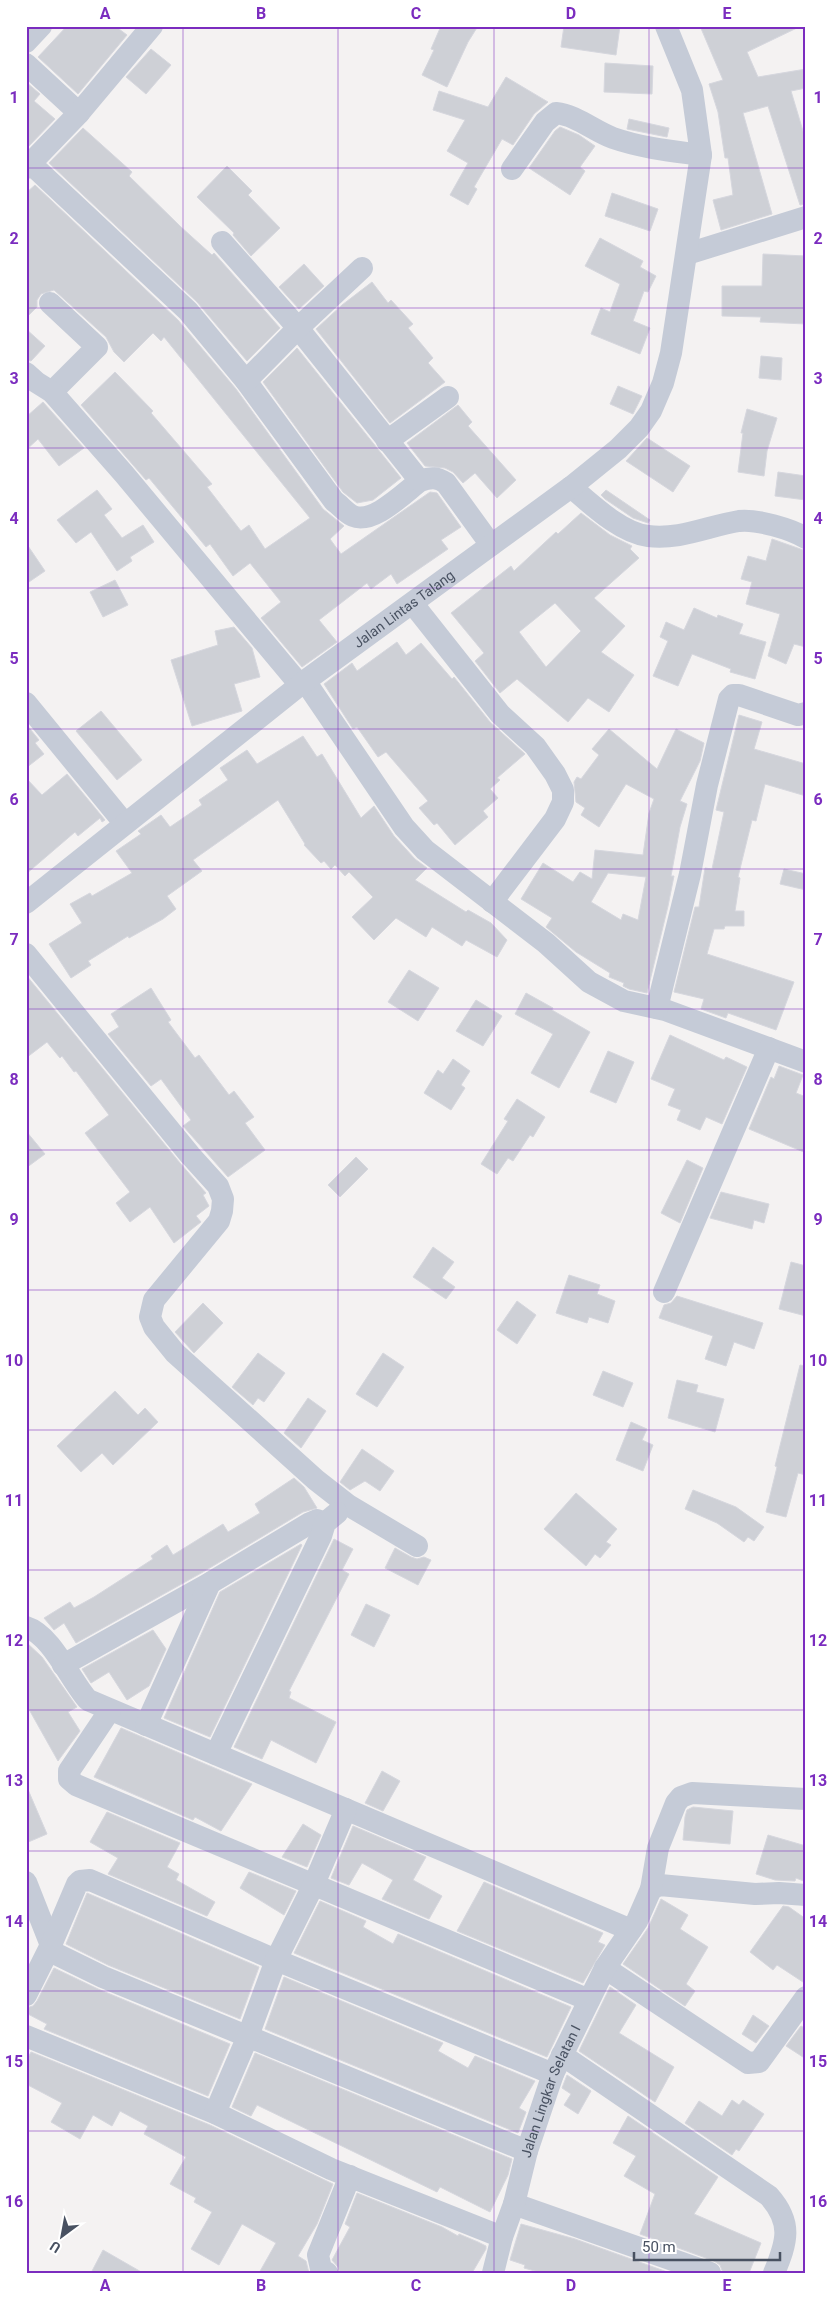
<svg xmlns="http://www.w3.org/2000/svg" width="832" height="2299" font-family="Roboto,sans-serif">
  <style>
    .building { fill: #ced0d6; stroke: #d6d7de; fill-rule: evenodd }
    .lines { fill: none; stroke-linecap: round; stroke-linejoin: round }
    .minor { stroke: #c5cbd7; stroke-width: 22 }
    .grid { fill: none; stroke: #7b2cbf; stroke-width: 1; stroke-opacity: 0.55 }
    .labels { text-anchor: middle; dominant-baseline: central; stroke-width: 5; stroke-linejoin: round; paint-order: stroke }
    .street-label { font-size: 14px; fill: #485161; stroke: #fff }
    .neatline { fill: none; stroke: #7b2cbf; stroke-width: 2 }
    .grid-label { font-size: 16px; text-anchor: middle; font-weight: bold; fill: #7b2cbf }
  </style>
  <rect width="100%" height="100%" fill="#f4f2f2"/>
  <g class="building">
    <polygon points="67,26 115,26 127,35 78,94 38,57"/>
    <polygon points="441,26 478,26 468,42 447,87 422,75 434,50 431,49"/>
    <polygon points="564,26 620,26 616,55 561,47"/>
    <polygon points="700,26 801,26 747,52 758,77 806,69 806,88 791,91 806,141 806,204 800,205 768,106 743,113 772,214 721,230 713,200 733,195 728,158 725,158 718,112 709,84 723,80"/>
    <polygon points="151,49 171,65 146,94 126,77"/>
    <polygon points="605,63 653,66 652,94 604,92"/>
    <polygon points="506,77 548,102 534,114 513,145 502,139 474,187 477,189 468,205 450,195 468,163 447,151 465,120 433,110 439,91 488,107"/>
    <polygon points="26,82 40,94 34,101 55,119 28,147 26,146"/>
    <polygon points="629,119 669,128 667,137 627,129"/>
    <polygon points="560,127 579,135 595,146 580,167 585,171 570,195 529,168 555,131"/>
    <polygon points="83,128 132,172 129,176 181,227 212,255 214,253 280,328 247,361 197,302 49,163"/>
    <polygon points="227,166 252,191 248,195 280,228 251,256 233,235 234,233 197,197"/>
    <polygon points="35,185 178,320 236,389 323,509 344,526 330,539 341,554 430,492 437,493 461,527 441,540 448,549 397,584 391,574 371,589 367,583 319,620 337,642 302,667 261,618 281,602 250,563 233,576 210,544 206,547 149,478 146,480 81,405 115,372 153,411 151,413 212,484 207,487 241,531 249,525 265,549 310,518 164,337 161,341 153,333 124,362 114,352 106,337 54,290 41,294 37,300 37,307 26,318 26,193"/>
    <polygon points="612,193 658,209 650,231 605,216"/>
    <polygon points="600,238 643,261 640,267 656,276 648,292 644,291 633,321 650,328 640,354 591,334 601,308 610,312 620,284 585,266"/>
    <polygon points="763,254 806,256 806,324 760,322 761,317 722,316 722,286 762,286"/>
    <polygon points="304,264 324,286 299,309 279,287"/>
    <polygon points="372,282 388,303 391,300 413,324 408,328 433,358 428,363 445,382 390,423 316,329 342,305"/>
    <polygon points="26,329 45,346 31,361 26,360"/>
    <polygon points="297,348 401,478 373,500 357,503 343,492 263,382"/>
    <polygon points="761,356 782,358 781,380 759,378"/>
    <polygon points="618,386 642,396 633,414 610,404"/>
    <polygon points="43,402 84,448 59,466 38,439 26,450 26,417"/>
    <polygon points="458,405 472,422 468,426 516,480 497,498 475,473 463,483 453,472 445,468 425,466 407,443"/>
    <polygon points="747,409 777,418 767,451 764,476 738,472 743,433 741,433"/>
    <polygon points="647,438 690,466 673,492 626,461"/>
    <polygon points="778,472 806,476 806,500 775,496"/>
    <polygon points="97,490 112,509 104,515 122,538 143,525 154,542 130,557 132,561 117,571 91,532 76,543 57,520"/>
    <polygon points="606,490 650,520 648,523 633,518 605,499 601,495"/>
    <path d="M581 513 610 535 632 546 630 549 639 558 594 598 625 626 601 652 634 675 609 712 588 698 568 722 517 679 500 693 475 661 484 653 451 613 511 566 514 571 556 532 558 534ZM555 603 581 631 546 667 519 632Z"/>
    <polygon points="772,539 806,551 806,647 794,644 786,664 768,656 780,614 746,604 752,582 741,579 748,556 766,561"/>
    <polygon points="26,543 45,571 26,584"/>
    <polygon points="115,580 128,605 103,617 90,592"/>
    <polygon points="694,608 717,618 718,615 743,624 739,634 766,642 755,679 730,672 731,669 692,654 678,686 653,676 668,641 660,637 666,622 684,630"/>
    <polygon points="234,627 252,648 260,677 234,684 242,711 192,726 171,660 218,645 215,631"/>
    <polygon points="397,642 406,655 421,643 452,679 454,677 490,722 525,754 497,778 500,780 490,789 498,798 483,811 488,817 455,845 437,823 434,825 419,808 428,801 386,752 378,757 357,727 353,729 324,684 352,663 357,671"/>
    <polygon points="101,711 142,760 117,780 76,731"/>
    <polygon points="739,715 762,722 754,749 806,764 806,796 765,784 756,821 752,820 738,877 740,878 735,911 744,911 744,926 725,926 724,929 714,929 707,954 794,982 776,1030 728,1013 726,1018 701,1009 704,999 674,992 695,907 699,907 705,868 712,869 724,812 716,810"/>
    <polygon points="26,724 39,740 35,743 44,754 26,768"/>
    <path d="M609 729 657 769 676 729 704 743 700 761 680 801 687 804 680 827 671 876H674L668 906 647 993 629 989 623 986 624 983 609 977 610 973 576 952 546 927 552 918 521 899 543 863 573 882 580 872 592 879 595 850 643 855 649 813 654 799 626 784 599 827 581 815 585 808 576 802 574 782 577 777 581 779 599 755 592 749ZM608 873 646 877 638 920 623 914 621 920 591 902Z"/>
    <polygon points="303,736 317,757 322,754 361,818 374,806 394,836 415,859 427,868 415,880 466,912 468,910 491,923 507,940 497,957 466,940 462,946 432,927 426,937 396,918 374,940 352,917 373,897 349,872 345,876 335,865 331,869 324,861 321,863 304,845 305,844 278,800 193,860 202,871 167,896 176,909 163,919 129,938 128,936 88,961 91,965 71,978 49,944 82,923 70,904 90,893 92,896 132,873 116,851 141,834 138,831 161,815 170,827 202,805 199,800 228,780 220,768 247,750 257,764"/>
    <polygon points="67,774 105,820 102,822 100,818 78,836 75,832 26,874 26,778 42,795"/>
    <polygon points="784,869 806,874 806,890 780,884"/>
    <polygon points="409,970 439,988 418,1021 388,1002"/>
    <polygon points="26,975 180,1163 206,1193 203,1195 209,1206 196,1216 201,1222 174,1243 150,1207 130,1222 116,1203 130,1192 85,1133 109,1115 76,1071 74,1072 62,1056 60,1058 47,1042 26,1058"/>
    <polygon points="151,988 171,1020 168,1022 195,1058 199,1055 229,1095 234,1091 254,1117 245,1123 265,1150 228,1177 183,1126 191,1120 161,1079 151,1086 108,1034 119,1027 111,1014"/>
    <polygon points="526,993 553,1008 552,1010 590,1032 559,1088 531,1073 553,1034 515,1014"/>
    <polygon points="476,1000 502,1016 483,1046 456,1031"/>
    <polygon points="670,1035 724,1060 726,1057 747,1067 722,1124 706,1117 700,1130 677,1120 681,1110 668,1105 675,1089 651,1079"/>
    <polygon points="608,1051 634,1062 616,1103 590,1092"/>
    <polygon points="453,1059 470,1071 461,1085 465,1088 451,1110 424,1093 438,1070 443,1074"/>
    <polygon points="779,1066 803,1075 796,1093 806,1097 806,1153 749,1129 771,1077 774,1079"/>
    <polygon points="517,1099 545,1117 533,1137 530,1135 513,1161 508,1158 497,1174 481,1164 508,1121 504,1119"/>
    <polygon points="26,1131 45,1154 26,1168"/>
    <polygon points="356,1157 368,1169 340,1197 328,1185"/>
    <polygon points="687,1160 703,1168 680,1223 661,1213"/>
    <polygon points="721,1192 769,1204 764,1223 754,1220 752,1229 710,1218"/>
    <polygon points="433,1247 454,1262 442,1278 455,1287 446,1299 413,1277"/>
    <polygon points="791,1262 806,1266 806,1316 779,1309"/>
    <polygon points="569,1275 600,1285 597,1294 615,1301 608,1323 589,1317 587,1323 556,1313"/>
    <polygon points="677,1296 763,1323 754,1349 734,1342 726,1366 705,1359 713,1336 659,1318 664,1305 671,1303"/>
    <polygon points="517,1301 536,1315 517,1344 497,1330"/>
    <polygon points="203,1303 223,1323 194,1353 175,1332"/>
    <polygon points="258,1353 285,1373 264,1402 258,1398 253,1405 232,1387"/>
    <polygon points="383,1353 404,1367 377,1407 356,1394"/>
    <polygon points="800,1365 806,1366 806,1475 798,1473 786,1517 766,1512 777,1467 775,1466"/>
    <polygon points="603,1371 633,1383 623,1407 593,1395"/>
    <polygon points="677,1380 698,1385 696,1392 724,1399 715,1432 668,1418"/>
    <polygon points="115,1391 138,1415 145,1408 158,1422 113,1465 102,1453 81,1472 57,1446"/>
    <polygon points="308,1398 326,1411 301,1448 284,1433"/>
    <polygon points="631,1422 647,1429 642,1440 653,1445 643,1471 616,1460"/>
    <polygon points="362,1449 394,1471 380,1491 365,1481 350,1490 340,1482"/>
    <polygon points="294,1478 304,1487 317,1508 303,1512 203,1572 76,1643 64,1623 54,1630 44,1618 70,1602 74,1608 94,1597 153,1559 151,1556 167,1545 173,1555 223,1524 228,1532 260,1513 255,1504"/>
    <polygon points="693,1490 736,1507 764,1527 754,1541 748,1537 744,1542 717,1523 685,1509"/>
    <polygon points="576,1493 617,1529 606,1542 611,1545 600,1558 595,1554 586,1566 544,1529"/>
    <polygon points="334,1539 353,1549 342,1570 349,1574 289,1691 291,1692 289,1698 336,1722 316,1763 271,1740 262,1759 234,1747"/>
    <polygon points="301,1544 302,1545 210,1737 164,1718 220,1592"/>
    <polygon points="395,1548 411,1557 417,1559 424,1557 431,1560 418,1585 385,1568"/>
    <polygon points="366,1604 390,1615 374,1647 351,1635"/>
    <polygon points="153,1630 166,1649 149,1686 127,1700 109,1672 91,1683 82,1669"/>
    <polygon points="26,1642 42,1657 77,1707 68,1712 80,1731 58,1761 26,1704"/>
    <polygon points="121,1728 252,1784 221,1831 195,1817 193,1820 94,1777"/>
    <polygon points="382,1771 400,1781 383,1811 365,1803"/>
    <polygon points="26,1785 47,1834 26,1843"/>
    <polygon points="693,1807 733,1811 730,1844 683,1840 685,1817 687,1810"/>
    <polygon points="107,1812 180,1843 167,1867 179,1874 176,1880 215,1902 207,1916 108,1874 118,1858 90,1842"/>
    <polygon points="303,1824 321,1835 307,1867 282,1857"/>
    <polygon points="353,1826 426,1857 413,1880 442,1896 429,1919 382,1899 393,1880 362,1863 349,1885 331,1878"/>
    <polygon points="768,1835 806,1846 806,1882 796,1878 795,1881 775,1880 756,1874"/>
    <polygon points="249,1872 296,1891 284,1915 240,1888"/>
    <polygon points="484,1882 603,1933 598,1942 605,1945 583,1983 457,1931"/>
    <polygon points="87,1893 259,1967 240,2019 108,1965 66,1944"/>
    <polygon points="661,1899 688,1915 680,1929 708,1947 686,1984 695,1991 685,2006 623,1964 648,1928"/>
    <polygon points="320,1901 366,1921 363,1927 393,1944 398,1934 571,2007 547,2057 294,1953"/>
    <polygon points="783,1906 789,1907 806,1919 806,1984 777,1965 773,1970 750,1952"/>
    <polygon points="54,1968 98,1989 230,2044 208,2096 44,2029 47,2024 26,2013 26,2008 33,2006 37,2001"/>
    <polygon points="284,1977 443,2043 438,2051 468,2068 475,2056 535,2081 519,2108 526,2112 518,2133 265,2029"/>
    <polygon points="610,1987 636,2005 619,2033 674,2067 655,2102 579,2051"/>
    <polygon points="753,2015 769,2026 756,2043 742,2034"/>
    <polygon points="801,2026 806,2029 806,2059 786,2046"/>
    <polygon points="31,2052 210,2125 333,2184 317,2224 298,2256 306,2261 309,2273 259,2273 276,2243 242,2224 219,2265 191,2249 212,2212 194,2202 196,2198 170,2184 186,2157 144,2134 148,2126 120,2111 112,2126 93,2115 80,2139 51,2122 62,2103 26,2084 26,2061"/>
    <polygon points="255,2053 512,2159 508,2175 490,2212 440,2187 437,2192 257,2105 251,2116 232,2107"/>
    <polygon points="567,2075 591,2091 578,2114 564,2105 571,2094 562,2088"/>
    <polygon points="732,2100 739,2105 743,2100 764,2114 739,2151 736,2149 732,2155 685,2123 699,2101 722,2116"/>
    <polygon points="628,2116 718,2177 694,2214 761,2243 749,2273 723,2273 720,2265 714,2261 640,2234 655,2194 624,2176 636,2156 613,2143"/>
    <polygon points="357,2193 442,2227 458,2236 459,2234 478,2242 486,2246 486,2249 472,2273 340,2273 338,2267 332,2260 350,2227 345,2224"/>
    <polygon points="521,2224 575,2239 670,2273 542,2273 524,2268 525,2265 510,2260"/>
    <polygon points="103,2250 143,2273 91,2273"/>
  </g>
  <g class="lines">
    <g class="minor">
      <polyline points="26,42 41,26"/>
      <polyline points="26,64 79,113"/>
      <path d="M30 163 188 311 246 381 334 501C340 505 346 513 353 516 373 525 405 492 420 481 431 477 437 477 446 483L491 545"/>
      <polyline points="26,168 79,113 152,26"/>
      <path d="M512 169 545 122 556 113C576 115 594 131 613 138 642 148 671 151 701 155"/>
      <polyline points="222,242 298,328 420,481"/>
      <polyline points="687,254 806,217"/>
      <polyline points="50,303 97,347 52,392"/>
      <polyline points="26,373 36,382 52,392 124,474 300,685"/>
      <polyline points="246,381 298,328 362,268"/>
      <polyline points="387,441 448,397"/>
      <path d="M571 487C591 504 621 533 648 536 680 540 708 526 739 521 757 519 791 529 806 538"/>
      <polyline points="413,604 500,714 535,746 555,774 563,790 563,802 555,819 492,902"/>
      <polyline points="305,681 404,827 425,850 546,943 589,982 624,1001 665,1010 806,1062"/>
      <polyline points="26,703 125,824"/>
      <path id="s1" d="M26 903 305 681 571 487 618 449 639 428 651 411 663 383 671 353 701 155 692 90 666 26"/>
      <polyline points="26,954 190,1155 218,1186 223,1199 222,1211 219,1221 154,1300 150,1317 154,1327 175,1353 316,1480 348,1505 417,1546"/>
      <polyline points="657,1008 690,874 707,785 729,699 733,695 739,695 798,715 806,713"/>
      <polyline points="664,1292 769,1048"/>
      <path d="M26 1627C52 1635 70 1680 88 1700L631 1930"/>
      <polyline points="63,1665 210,1583 310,1523 317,1520 325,1523"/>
      <polyline points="110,1710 69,1771 69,1779 76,1785 589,2000"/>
      <polyline points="146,1725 210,1583"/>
      <polyline points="216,1754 321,1536 325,1523 337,1513"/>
      <polyline points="26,1882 54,1953 103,1977 527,2151"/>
      <polyline points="651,1889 660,1885 755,1894 779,1893 806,1895"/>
      <polyline points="605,1968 748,2063 759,2062 806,1997"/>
      <polyline points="26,1995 51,1945 77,1884 80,1881 90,1880 276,1960 553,2074"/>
      <polyline points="26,2036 215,2113 331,2169 502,2237"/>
      <path d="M562 2055 769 2196C793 2223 787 2242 774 2273"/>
      <polyline points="215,2113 248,2036 276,1960 314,1884 346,1809"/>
      <polyline points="514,2204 710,2273"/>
      <polyline points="327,2273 321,2269 318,2255 350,2176"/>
      <path id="s2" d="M493 2273 502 2237 514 2204 527 2151 553 2074 605 1968 637 1921 651 1889 658 1848 676 1803 681 1797 692 1793 806 1799"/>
    </g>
  </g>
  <path class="grid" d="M183 26V2273M338 26V2273M494 26V2273M649 26V2273M26 168H806M26 308H806M26 448H806M26 588H806M26 729H806M26 869H806M26 1009H806M26 1150H806M26 1290H806M26 1430H806M26 1570H806M26 1710H806M26 1851H806M26 1991H806M26 2131H806"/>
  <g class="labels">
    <g class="street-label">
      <text stroke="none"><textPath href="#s1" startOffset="479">Jalan Lintas Talang</textPath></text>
      <text stroke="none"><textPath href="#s2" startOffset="191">Jalan Lingkar Selatan I</textPath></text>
    </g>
  </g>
  <rect width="832" height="2299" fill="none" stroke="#ffffff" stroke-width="55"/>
  <g transform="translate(62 2236) rotate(212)" stroke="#ffffff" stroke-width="4" paint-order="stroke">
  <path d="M0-4L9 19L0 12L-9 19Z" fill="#485161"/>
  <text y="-8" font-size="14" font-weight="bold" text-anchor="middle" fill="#485161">U</text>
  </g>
  <path d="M634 2252v8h146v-8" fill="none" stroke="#485161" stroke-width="2.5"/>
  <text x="642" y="2252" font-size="15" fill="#485161" stroke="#ffffff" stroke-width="4" paint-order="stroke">50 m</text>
  <rect x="28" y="28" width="776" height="2244" class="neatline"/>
  <g class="grid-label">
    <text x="105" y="19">A</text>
    <text x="261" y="19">B</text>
    <text x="416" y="19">C</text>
    <text x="571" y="19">D</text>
    <text x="727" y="19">E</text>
    <text x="14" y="103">1</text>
    <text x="818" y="103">1</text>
    <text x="14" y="244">2</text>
    <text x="818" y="244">2</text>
    <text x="14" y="384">3</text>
    <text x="818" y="384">3</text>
    <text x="14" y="524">4</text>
    <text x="818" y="524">4</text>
    <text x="14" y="664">5</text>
    <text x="818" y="664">5</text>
    <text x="14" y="805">6</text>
    <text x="818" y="805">6</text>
    <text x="14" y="945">7</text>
    <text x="818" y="945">7</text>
    <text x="14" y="1085">8</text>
    <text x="818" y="1085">8</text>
    <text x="14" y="1225">9</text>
    <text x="818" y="1225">9</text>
    <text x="14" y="1366">10</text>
    <text x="818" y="1366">10</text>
    <text x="14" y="1506">11</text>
    <text x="818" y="1506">11</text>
    <text x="14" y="1646">12</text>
    <text x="818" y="1646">12</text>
    <text x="14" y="1786">13</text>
    <text x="818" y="1786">13</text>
    <text x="14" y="1927">14</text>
    <text x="818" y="1927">14</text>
    <text x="14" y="2067">15</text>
    <text x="818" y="2067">15</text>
    <text x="14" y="2207">16</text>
    <text x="818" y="2207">16</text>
    <text x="105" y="2291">A</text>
    <text x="261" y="2291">B</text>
    <text x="416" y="2291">C</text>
    <text x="571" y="2291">D</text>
    <text x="727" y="2291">E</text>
  </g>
</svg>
